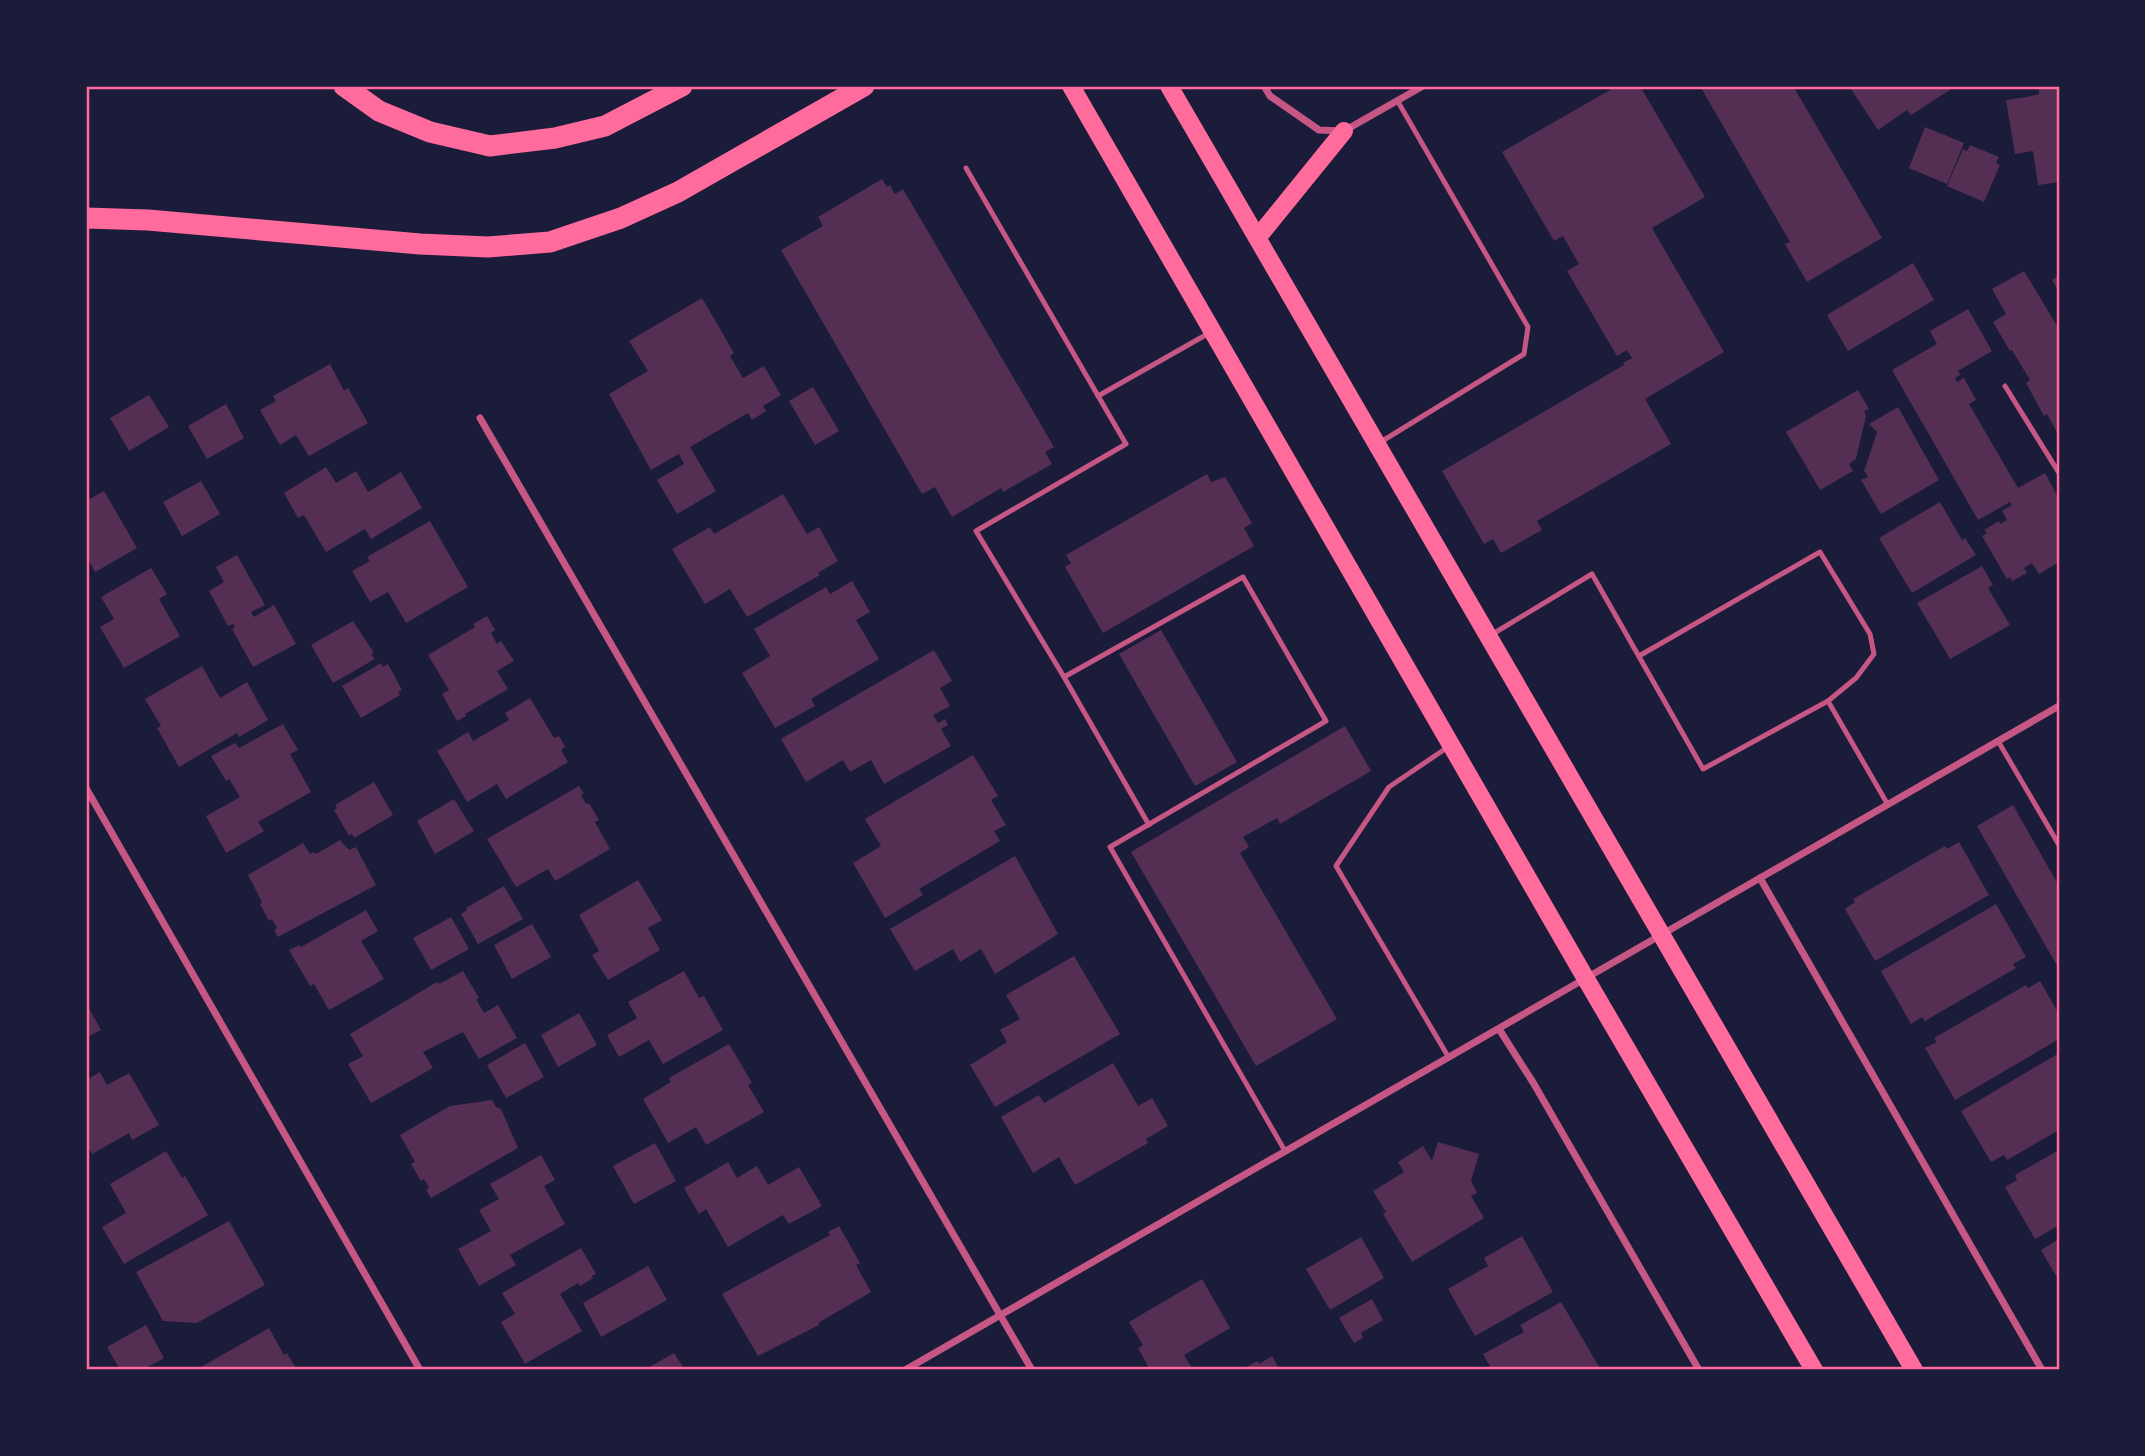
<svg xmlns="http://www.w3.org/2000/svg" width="2145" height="1456" font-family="'Public Sans',sans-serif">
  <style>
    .building { fill: #542f53 }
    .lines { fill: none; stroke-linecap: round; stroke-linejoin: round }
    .service { stroke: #c65784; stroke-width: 5 }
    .minor { stroke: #c65784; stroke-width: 7 }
    .primary { stroke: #ff6b9d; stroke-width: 18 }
    .motorway { stroke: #ff6b9d; stroke-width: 21 }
    .neatline { fill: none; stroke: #ff6b9d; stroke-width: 2.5 }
  </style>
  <rect width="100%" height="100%" fill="#1b1b3a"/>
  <g class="building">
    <polygon points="1617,86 1640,86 1705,197 1652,228 1724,352 1645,399 1671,444 1537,521 1542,530 1501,553 1493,539 1484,544 1442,471 1624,365 1623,363 1632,358 1627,350 1617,356 1567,271 1579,264 1563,236 1554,241 1502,152"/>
    <polygon points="1700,86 1793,86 1882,238 1807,282 1785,244 1790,242"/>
    <polygon points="1849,86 1956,86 1911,115 1907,110 1878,130"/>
    <polygon points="2059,86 2059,182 2038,185 2033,151 2015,154 2006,100 2027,97 2039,94 2039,89"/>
    <polygon points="1925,127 1964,143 1947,184 1909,168"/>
    <polygon points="1970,145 1999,157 1996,163 2000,165 1984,202 1947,186 1963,149 1967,151"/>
    <polygon points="882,179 887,187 890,185 895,194 903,189 1054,447 1045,452 1052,464 1003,492 1001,488 952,517 935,487 922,494 781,250 823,226 818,217"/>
    <polygon points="1913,263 1934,300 1848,351 1827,315"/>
    <polygon points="2024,271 2059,329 2059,436 2047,414 2044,416 2026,383 2030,380 2012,350 2010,351 1993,322 2006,314 1992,289"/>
    <polygon points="2059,275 2059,292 2052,280"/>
    <polygon points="702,298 734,353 730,356 743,378 764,366 781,395 763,406 766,411 752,420 748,413 690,447 716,491 677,514 657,480 684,464 679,454 651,470 609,394 648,371 629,341"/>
    <polygon points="1968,309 1992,351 1958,371 1960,375 1955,378 1957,382 1964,378 1976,400 1969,404 2018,488 2045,473 2059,499 2059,562 2039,574 2032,563 2024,568 2027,573 2012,581 2010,577 2007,579 1982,536 1987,533 1984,530 1999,521 2000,524 2007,520 2002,511 2012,505 2010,502 1978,520 1892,370 1937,344 1930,331"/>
    <polygon points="330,364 344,391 348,388 368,423 309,456 296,435 280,445 260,410 276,401 273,396"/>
    <polygon points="813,387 839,431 815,445 789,401"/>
    <polygon points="1858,390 1869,409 1864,411 1866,416 1856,459 1849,464 1853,471 1820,490 1786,432"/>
    <polygon points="149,395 169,427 129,451 110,418"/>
    <polygon points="226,404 244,438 207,459 188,426"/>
    <polygon points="1898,407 1939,480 1881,514 1861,480 1868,477 1864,471 1877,432 1869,424"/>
    <polygon points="326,467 336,483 356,471 368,492 401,472 422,508 371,539 365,529 326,552 304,515 298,518 284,493"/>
    <polygon points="1207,474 1211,482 1225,477 1252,523 1244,528 1254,546 1103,633 1065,567 1071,563 1066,555"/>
    <polygon points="201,481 220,514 182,536 163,502"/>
    <polygon points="104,491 137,548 95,572 88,559 86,560 86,501"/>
    <polygon points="783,494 807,534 819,527 838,561 818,573 820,575 747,617 730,589 705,604 672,549 710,527 714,534"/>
    <polygon points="1940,502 1962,540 1965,538 1976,555 1912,593 1879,538"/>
    <polygon points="430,521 468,587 406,623 388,592 370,602 352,571 370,561 367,557"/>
    <polygon points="237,555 265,605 251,612 254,617 274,605 296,644 253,667 232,629 235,627 233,624 228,626 209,591 224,582 216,567"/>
    <polygon points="1982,566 1993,585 1988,588 2010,625 1950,659 1917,603"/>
    <polygon points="151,568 167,594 159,599 180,636 124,668 100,627 114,619 101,597"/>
    <polygon points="852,581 870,612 856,620 879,659 811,699 815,706 775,728 742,673 770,656 754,629 826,587 830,594"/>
    <polygon points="487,616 495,630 491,633 497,644 501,641 514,661 497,671 508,689 465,714 466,716 457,721 442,694 449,690 428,655 475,627 473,624"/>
    <polygon points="353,621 374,653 371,654 375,659 333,683 311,645"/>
    <polygon points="1161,630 1237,762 1195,786 1119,654"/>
    <polygon points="934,650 952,681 940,688 950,706 933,715 938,723 945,719 948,725 941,729 951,746 884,784 871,760 850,772 843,760 806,782 781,739"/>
    <polygon points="381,663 383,667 388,664 402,690 398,692 400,695 361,718 342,686"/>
    <polygon points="202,666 220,698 247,682 268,720 239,737 237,733 179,767 157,728 161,726 145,699"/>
    <polygon points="530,698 554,738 559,736 565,747 561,750 568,762 506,799 497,784 467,802 437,751 468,732 473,741 509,720 505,713"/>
    <polygon points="283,724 298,750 290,754 311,792 258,822 264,831 226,853 206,816 240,797 229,779 226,781 211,756 235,743 239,748"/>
    <polygon points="1345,726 1371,771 1280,824 1277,818 1243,837 1249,847 1240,853 1337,1019 1256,1066 1131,852"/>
    <polygon points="973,755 998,796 991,800 1006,825 994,831 1000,841 919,889 923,895 885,918 853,863 881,846 865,819"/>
    <polygon points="374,782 393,815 354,838 352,834 349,836 334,810 337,808 335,805"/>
    <polygon points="579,786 584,794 581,795 586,804 589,803 599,820 595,822 610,849 555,881 548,869 516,887 487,839"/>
    <polygon points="454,799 474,831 435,854 417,821"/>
    <polygon points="2013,805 2059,886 2059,969 1977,826"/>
    <polygon points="340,840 349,850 356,847 376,885 278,937 274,930 277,928 272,919 269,921 260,904 262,902 248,875 303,843 310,854 314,852 316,854"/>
    <polygon points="1959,842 1989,895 1875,961 1845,909 1855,902 1853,899 1945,846 1947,849"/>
    <polygon points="1015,856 1058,934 995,974 981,949 960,962 953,949 915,971 890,929"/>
    <polygon points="638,880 662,920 648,928 660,950 608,980 592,955 599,951 579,915"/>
    <polygon points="504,886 523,919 478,944 461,914 467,910 466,908"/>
    <polygon points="1996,904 2026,957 2013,964 2016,968 1925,1021 1922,1017 1911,1024 1881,971"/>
    <polygon points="366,910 378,931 361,941 384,979 329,1010 314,984 310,986 289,950 300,945 301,947"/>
    <polygon points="451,917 469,949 431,970 413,938"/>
    <polygon points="532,924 551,957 512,979 494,945"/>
    <polygon points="1074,956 1120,1034 995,1107 970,1065 1007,1042 1000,1030 1020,1019 1006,995"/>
    <polygon points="463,971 479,998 476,999 484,1013 498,1005 517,1038 479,1059 463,1032 423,1052 433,1068 371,1103 348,1064 363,1056 350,1034 437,982 439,984"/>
    <polygon points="684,971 699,998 704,996 723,1030 663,1064 649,1040 619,1057 607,1035 637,1018 628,1002"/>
    <polygon points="2040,981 2059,1014 2059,1039 1955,1100 1925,1048 1937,1042 1934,1038 2026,985 2028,988"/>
    <polygon points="86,1003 101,1030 86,1038"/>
    <polygon points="579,1013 597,1045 558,1067 541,1035"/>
    <polygon points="525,1043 544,1077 506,1098 487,1065"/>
    <polygon points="729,1044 752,1083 748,1085 764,1112 706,1145 696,1127 668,1143 643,1099 671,1082 669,1078"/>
    <polygon points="2059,1053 2059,1130 2007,1160 2004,1155 1991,1162 1961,1111"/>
    <polygon points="1113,1063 1138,1106 1152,1098 1168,1126 1146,1139 1148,1143 1075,1185 1059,1157 1033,1173 1001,1117 1039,1095 1044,1103"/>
    <polygon points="100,1072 107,1085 129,1073 159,1125 132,1140 129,1133 92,1154 86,1144 86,1080"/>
    <polygon points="492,1100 496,1107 501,1109 518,1148 431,1198 426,1190 429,1188 424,1179 421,1181 411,1164 415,1162 400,1135 450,1106"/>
    <polygon points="1438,1142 1479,1154 1471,1181 1477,1193 1471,1196 1484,1218 1412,1262 1383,1214 1386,1212 1373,1191 1404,1172 1398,1162 1423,1146 1432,1161"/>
    <polygon points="655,1143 676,1181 634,1204 613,1166"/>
    <polygon points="2059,1150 2059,1225 2035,1239 2005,1187 2017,1180 2015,1175"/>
    <polygon points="166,1151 182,1178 185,1176 208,1215 124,1264 102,1227 126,1213 110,1184"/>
    <polygon points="541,1155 555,1180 544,1186 565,1224 510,1255 516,1265 479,1286 458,1249 491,1231 479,1210 499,1199 490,1184"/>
    <polygon points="728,1162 737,1178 757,1166 768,1185 799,1167 822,1206 789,1224 783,1215 728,1247 706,1209 699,1214 684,1188"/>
    <polygon points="229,1221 265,1285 197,1323 163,1321 136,1272"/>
    <polygon points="839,1226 860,1263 856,1265 871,1292 818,1323 819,1325 758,1356 722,1294 830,1235 828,1232"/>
    <polygon points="1522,1236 1553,1292 1475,1336 1448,1289 1488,1266 1484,1258"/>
    <polygon points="1361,1237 1384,1278 1330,1310 1306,1269"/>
    <polygon points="2059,1239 2059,1281 2041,1250"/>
    <polygon points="581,1248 596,1274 592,1276 593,1278 580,1286 578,1283 560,1294 582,1331 525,1364 501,1322 515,1314 502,1293"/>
    <polygon points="648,1266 667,1300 601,1337 583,1303"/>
    <polygon points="1202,1279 1230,1328 1184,1355 1193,1370 1150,1370 1138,1348 1143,1345 1129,1322"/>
    <polygon points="1372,1299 1383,1320 1361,1333 1363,1338 1354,1343 1339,1318"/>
    <polygon points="1561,1302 1601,1370 1492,1370 1483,1354 1524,1332 1520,1325"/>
    <polygon points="146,1325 164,1358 142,1370 120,1370 107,1347"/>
    <polygon points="269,1328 284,1355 287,1353 297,1370 196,1370"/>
    <polygon points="674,1353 685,1370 644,1370"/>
    <polygon points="1272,1356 1280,1370 1241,1370 1257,1361 1259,1364"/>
  </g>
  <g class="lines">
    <g class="service">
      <polyline points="966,168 1126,444 976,531 1064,677 1243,577 1326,721 1110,847 1285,1151"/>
      <polyline points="2005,386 2059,473"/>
      <polyline points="1098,396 1211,332"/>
      <polyline points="1379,443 1524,354 1528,327 1397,100"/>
      <polyline points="1491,635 1592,574 1703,769 1828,701 1888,805"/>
      <polyline points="1639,656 1820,552 1870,634 1874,654 1856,678 1828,701"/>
      <polyline points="1064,677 1149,825"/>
      <polyline points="1998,741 2059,845"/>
      <polyline points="1448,747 1389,787 1336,866 1449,1058"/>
    </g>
    <g class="minor">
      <polyline points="1264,86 1270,96 1319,130 1344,131 1423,86"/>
      <polyline points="480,418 1032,1370"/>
      <polyline points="86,788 420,1370"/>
      <polyline points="1760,878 2042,1370"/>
      <polyline points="1499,1029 1534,1084 1699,1370"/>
      <polyline points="905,1370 2059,706"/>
    </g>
    <g class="primary">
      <polyline points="1071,86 1586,979 1814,1370"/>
      <polyline points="1169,86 1914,1370"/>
      <polyline points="1258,237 1344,131"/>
    </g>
    <g class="motorway">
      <polyline points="344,86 379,111 430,132 490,146 555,138 605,126 682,86"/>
      <polyline points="86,218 148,220 420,244 488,247 550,242 621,218 678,192 864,86"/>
    </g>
  </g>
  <rect width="2145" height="1456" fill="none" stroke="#1b1b3a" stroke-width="175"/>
  <rect x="88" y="88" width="1970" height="1280" class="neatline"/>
</svg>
